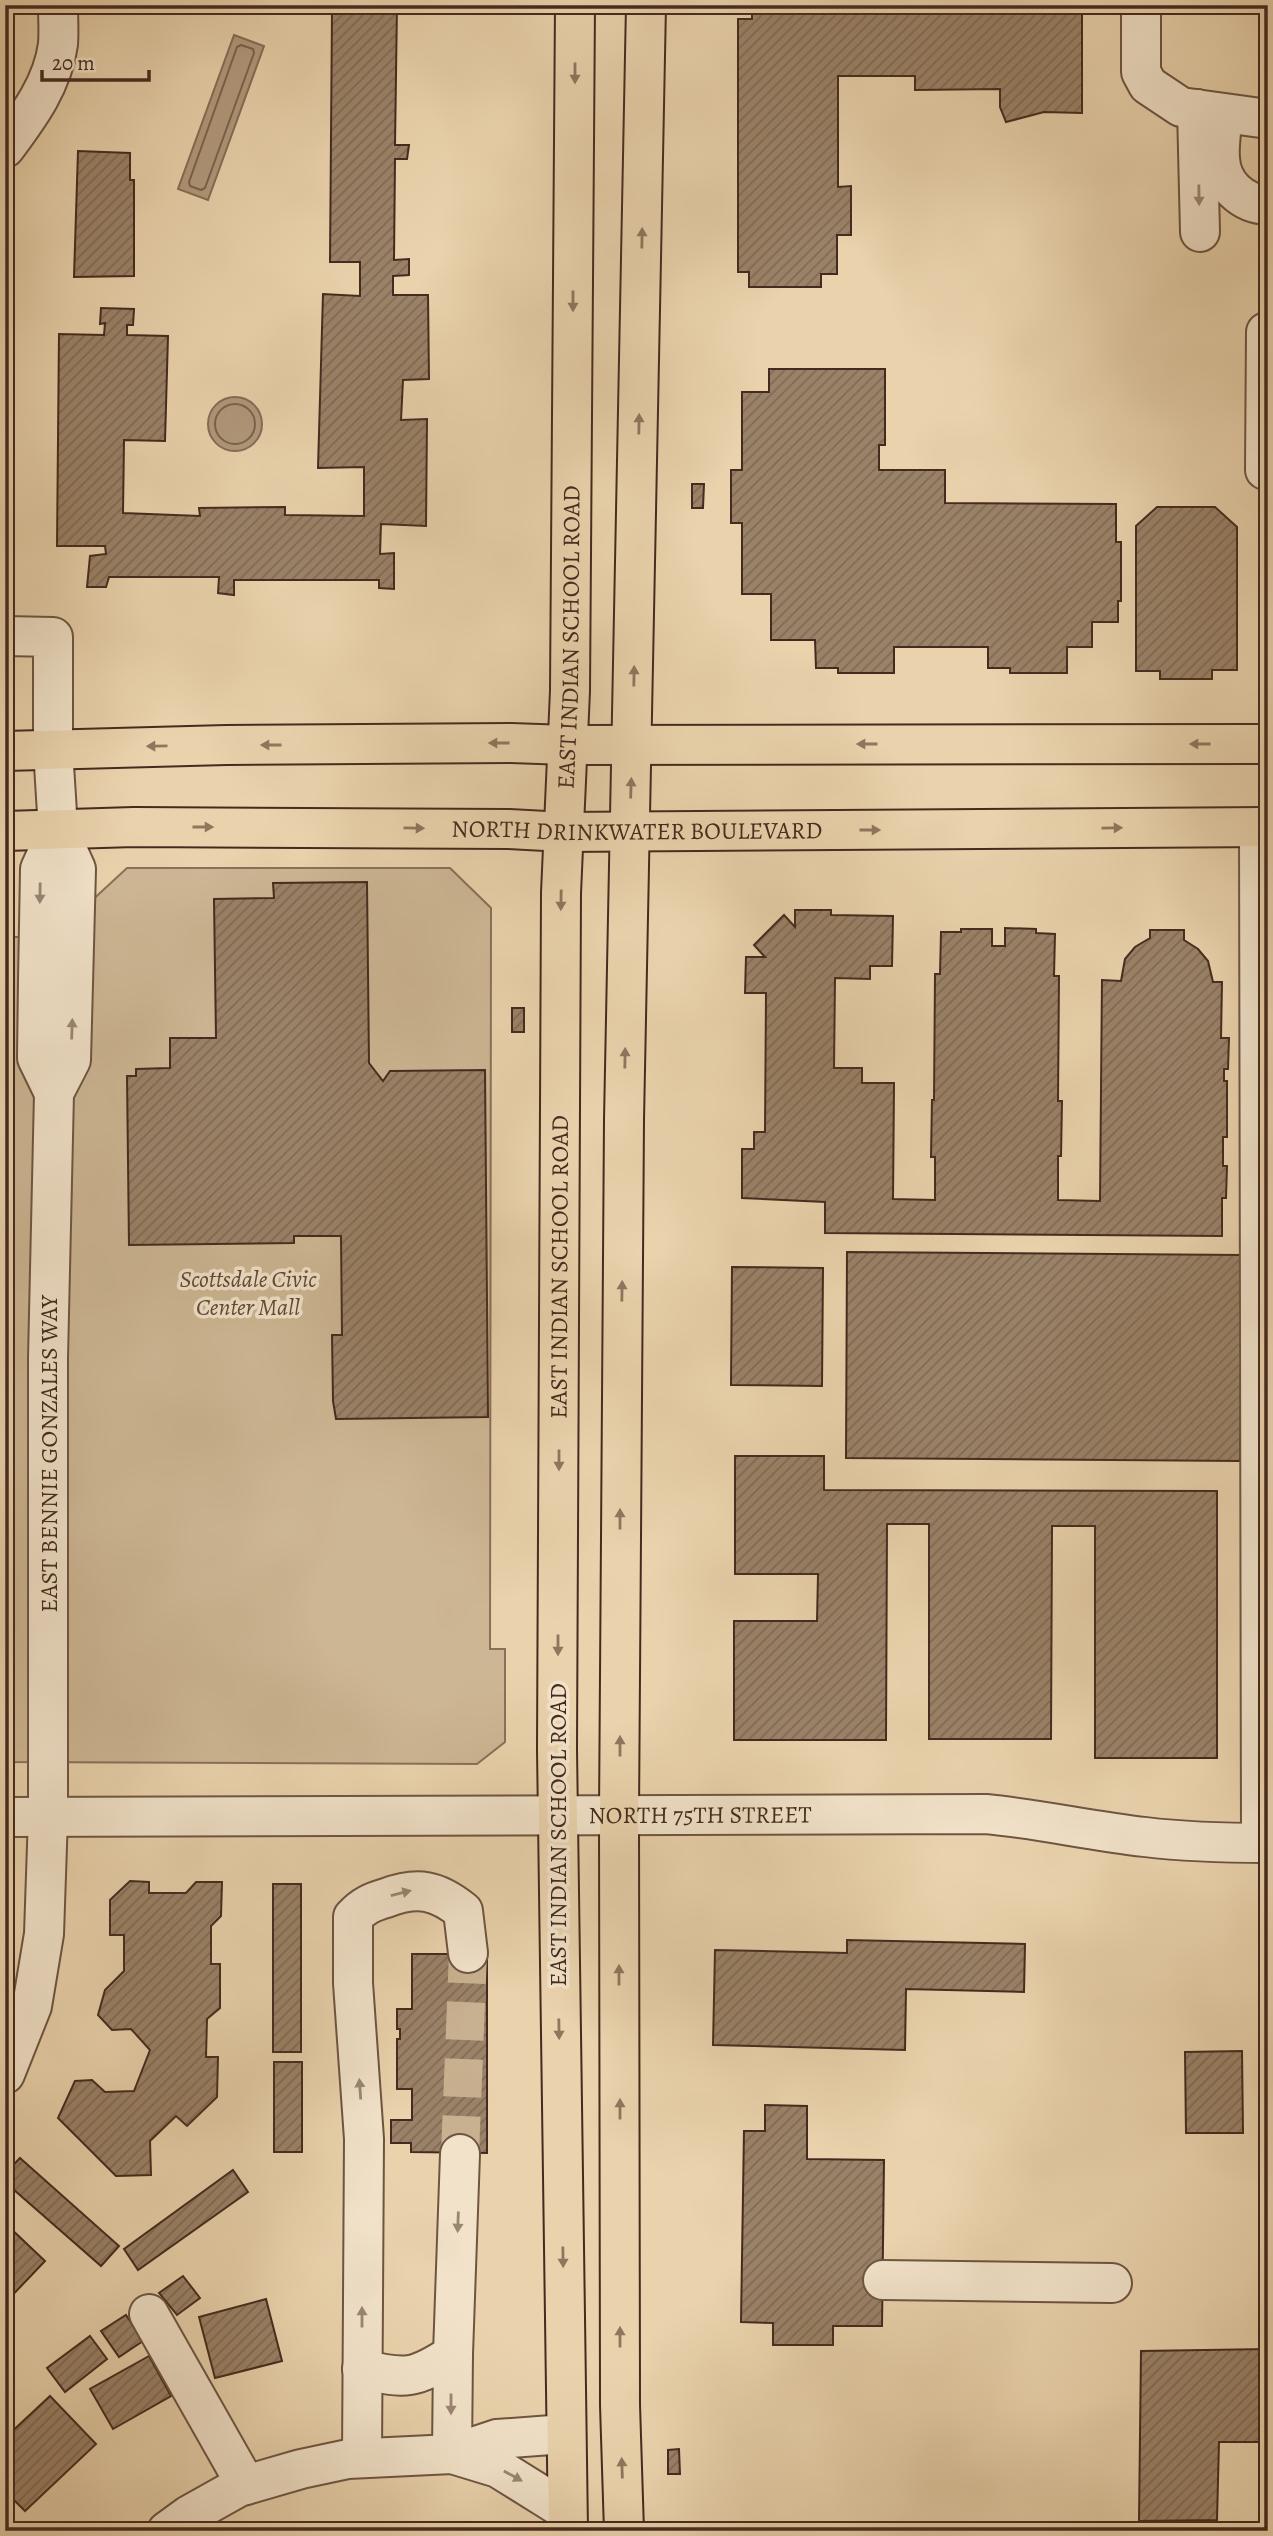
<svg xmlns="http://www.w3.org/2000/svg" width="1273" height="2536" font-family="Alegreya,serif">
  <style>
    .green { fill: #cdb694; stroke: #89705a; stroke-width: 2 }
    .water { fill: #b1997c; stroke: #866d57; stroke-width: 2 }
    .lines { fill: none; stroke-linecap: round; stroke-linejoin: round }
    .shore { stroke: #7b624e; stroke-width: 2 }
    .building { fill: url(#building-hatch); stroke: #452b1f; stroke-width: 2 }
    .minor-tunnel { stroke: #c8b190; stroke-width: 38; stroke-dasharray: 38 19; stroke-linecap: butt }
    .minor-casing { stroke: #6e5542; stroke-width: 42 }
    .major-casing { stroke: #452b1f; stroke-width: 42 }
    .minor { stroke: #f1e2c9; stroke-width: 38 }
    .major { stroke: #e9d2ac; stroke-width: 38 }
    .oneway { fill: #8f765e }
    .oneway2 { fill: #9b8674 }
    .labels { text-anchor: middle; dominant-baseline: central; stroke-width: 7; stroke-linejoin: round; paint-order: stroke }
    .street-label { font-size: 24px; fill: #452b1f; stroke: #f1e2c9 }
    .park-label { font-size: 24px; font-style: italic; fill: #604736; stroke: #f1e2c9 }
  </style>
  <defs>
    <pattern id="building-hatch" width="6" height="6" patternUnits="userSpaceOnUse" patternTransform="scale(1.75)"><rect width="6" height="6" fill="#9a8268"/><path d="M-1 1l2-2M0 6l6-6M5 7l2-2" fill="none" stroke="#7f6b55"/></pattern>
  </defs>
  <rect width="100%" height="100%" fill="#e9d2ac"/>
  <filter id="stains"><feTurbulence type="fractalNoise" baseFrequency=".00286" numOctaves="4"/><feColorMatrix values="0 0 0 0 .2 0 0 0 0 .09 0 0 0 0 .02 0 0 0 .5 -.17"/></filter>
  <radialGradient id="worn" r=".72"><stop offset=".6" stop-color="#630" stop-opacity="0"/><stop offset="1" stop-color="#630" stop-opacity=".3"/></radialGradient>
  <polygon class="green" points="127,868 450,868 491,908 490,1649 505,1649 505,1742 477,1764 5,1762 5,937 86,937 87,905"/>
  <g class="water">
    <polygon points="234,35 264,46 208,200 178,189"/>
    <circle cx="235" cy="424" r="27"/>
  </g>
  <g class="lines">
    <g class="shore">
      <polygon points="241,45 253,49 254,53 205,188 201,190 190,186 189,182 237,47"/>
      <circle cx="235" cy="424" r="20"/>
    </g>
  </g>
  <g class="building">
    <polygon points="356,5 397,5 395,145 409,145 407,159 395,159 394,260 409,259 409,275 393,276 393,295 428,295 429,379 403,380 401,420 427,419 426,526 381,524 380,554 394,553 394,589 379,588 379,580 234,580 234,595 218,593 219,577 109,577 106,587 87,587 90,556 106,554 105,546 57,546 59,334 104,335 105,323 100,324 101,308 134,309 133,325 127,325 127,335 168,336 165,441 124,440 123,513 200,516 199,508 285,507 285,515 364,516 364,467 318,468 323,294 360,296 360,262 330,262 332,12 356,14"/>
    <polygon points="752,5 1082,5 1082,113 1044,112 1006,122 1000,107 1000,89 915,90 915,76 838,76 838,187 851,186 851,235 837,235 837,274 821,274 821,287 749,287 749,272 738,272 738,19 752,19"/>
    <polygon points="78,151 130,153 130,180 134,180 134,276 74,277"/>
    <polygon points="769,369 885,369 885,445 879,445 879,470 945,470 945,503 1116,504 1116,542 1121,542 1121,601 1118,601 1118,622 1092,622 1092,647 1067,647 1067,673 1010,673 1010,668 988,668 988,647 894,647 894,673 838,673 838,668 816,668 815,640 771,640 771,594 742,594 742,523 731,523 731,470 742,470 742,392 769,392"/>
    <polygon points="692,484 704,484 703,508 692,508"/>
    <polygon points="1157,507 1215,507 1237,527 1237,670 1212,670 1212,679 1160,679 1160,671 1136,671 1136,526"/>
    <polygon points="367,882 369,1063 383,1081 390,1071 485,1070 488,1417 336,1419 333,1401 332,1335 342,1335 341,1236 294,1236 294,1243 129,1245 127,1076 136,1076 136,1069 170,1068 170,1038 216,1038 214,899 274,898 273,883"/>
    <polygon points="795,910 831,910 831,915 893,916 892,966 870,966 870,979 835,978 834,1068 862,1068 862,1083 894,1083 893,1199 935,1200 935,1157 931,1157 932,1100 934,1100 935,974 940,974 941,932 961,932 961,929 992,929 992,946 1005,946 1005,928 1036,929 1036,933 1055,934 1054,976 1059,976 1058,1101 1062,1101 1061,1156 1058,1156 1058,1200 1100,1201 1102,980 1121,981 1125,959 1135,947 1150,938 1150,930 1184,930 1184,940 1198,949 1208,961 1213,982 1222,982 1221,1038 1229,1038 1228,1069 1224,1069 1224,1081 1227,1081 1227,1137 1223,1137 1223,1166 1227,1166 1226,1198 1222,1198 1222,1236 825,1233 825,1202 742,1198 742,1149 754,1149 754,1132 765,1132 766,993 745,993 746,957 765,957 754,945 784,915 795,927"/>
    <rect x="512" y="1008" width="12" height="24"/>
    <polygon points="847,1252 1242,1255 1240,1461 846,1458"/>
    <polygon points="732,1267 823,1268 822,1386 731,1385"/>
    <polygon points="735,1456 824,1456 824,1490 1217,1491 1217,1758 1095,1758 1095,1526 1052,1526 1051,1739 929,1739 929,1524 887,1524 886,1740 734,1740 734,1621 817,1621 818,1574 735,1574"/>
    <polygon points="130,1881 149,1882 149,1893 186,1893 196,1882 222,1882 221,1916 211,1926 211,1964 220,1964 220,2008 207,2019 206,2057 218,2057 217,2097 187,2126 176,2116 150,2141 151,2175 116,2176 58,2118 75,2081 92,2080 105,2092 134,2091 150,2050 131,2029 112,2030 98,2015 105,1990 124,1971 124,1935 110,1935 110,1900"/>
    <rect x="273" y="1884" width="28" height="168"/>
    <polygon points="847,1940 1025,1944 1024,1992 906,1989 905,2050 713,2045 715,1950 847,1953"/>
    <polygon points="412,1954 487,1954 487,2153 411,2152 411,2143 391,2143 391,2120 412,2120 412,2089 397,2089 397,2039 400,2039 400,2029 397,2029 397,2009 412,2009"/>
    <polygon points="1242,2051 1243,2133 1186,2133 1185,2052"/>
    <rect x="274" y="2062" width="28" height="90"/>
    <polygon points="765,2105 807,2106 807,2159 884,2160 882,2326 833,2326 833,2345 773,2345 773,2323 741,2322 744,2131 765,2131"/>
    <polygon points="20,2158 119,2246 101,2266 5,2182 5,2174"/>
    <polygon points="233,2170 248,2192 138,2270 124,2249"/>
    <polygon points="7,2225 45,2261 5,2303 5,2227"/>
    <polygon points="183,2276 200,2298 177,2315 159,2293"/>
    <polygon points="266,2299 282,2361 215,2378 199,2317"/>
    <polygon points="126,2315 143,2341 119,2357 101,2331"/>
    <polygon points="90,2336 107,2359 65,2392 47,2368"/>
    <polygon points="1268,2349 1268,2442 1219,2442 1217,2520 1139,2521 1141,2351"/>
    <polygon points="149,2356 171,2396 113,2429 90,2389"/>
    <polygon points="50,2396 96,2444 25,2511 5,2491 5,2438"/>
    <polygon points="679,2449 680,2474 668,2474 668,2450"/>
    <polygon points="766,2526 847,2527 847,2531 766,2531"/>
  </g>
  <g class="lines">
    <polyline class="minor-tunnel" points="460,2154 468,1953"/>
    <defs>
      <g id="minor">
        <polyline points="1141,5 1141,72 1148,85 1181,107 1268,119"/>
        <polyline points="1197,109 1200,232"/>
        <path d="M1222 123C1221 134 1219 146 1220 158 1221 184 1242 204 1268 205"/>
        <path d="M5 148C28 117 53 84 58 44 59 32 58 18 58 5"/>
        <polyline points="1265,470 1266,332"/>
        <polyline points="5,636 53,637 53,749 58,829 76,869 71,1060 54,1093 48,1358 48,1816 44,1934 32,2006 5,2074"/>
        <polyline points="1259,827 1261,1843"/>
        <polyline points="54,1093 37,1058 38,981 40,869 58,829"/>
        <path id="s1" d="M5 1817 986 1814C1039 1819 1091 1831 1145 1837 1186 1842 1227 1843 1268 1843"/>
        <polyline points="883,2280 1112,2283"/>
        <polyline points="149,2314 246,2485"/>
        <path d="M362 2369C406 2380 415 2379 453 2354L460 2154"/>
        <polyline points="452,2454 498,2468 567,2511"/>
        <polyline points="452,2454 453,2354"/>
        <path d="M362 2458 364 2139 353 1983V1917C363 1906 372 1902 386 1898 418 1886 437 1890 463 1911L468 1953"/>
        <polyline points="167,2531 189,2515 239,2487 301,2469 348,2459 452,2454 497,2439 565,2434"/>
      </g>
      <g id="major">
        <polyline points="5,751 226,745 511,743 567,745 1268,744"/>
        <path id="s2" d="M5 831 134 827 509 829 564 832 1268 827"/>
        <path id="s3" d="M568 2531 557 1749 561 893 570 691 575 5"/>
        <polyline points="624,2531 620,2405 619,1814 624,1120 646,5"/>
      </g>
    </defs>
    <use href="#minor" class="minor-casing"/>
    <use href="#major" class="major-casing"/>
    <use href="#minor" class="minor"/>
    <use href="#major" class="major"/>
  </g>
  <defs><path id="oneway-solid" d="M-6-.8H1V-3.2L6.5 0L1 3.2V.8H-6Z" transform="scale(1.75)"/></defs>
  <g class="oneway">
    <use href="#oneway-solid" transform="translate(575 73) rotate(90)"/>
    <use href="#oneway-solid" transform="translate(642 238) rotate(-89)"/>
    <use href="#oneway-solid" transform="translate(573 301) rotate(90)"/>
    <use href="#oneway-solid" transform="translate(639 424) rotate(-89)"/>
    <use href="#oneway-solid" transform="translate(634 676) rotate(-89)"/>
    <use href="#oneway-solid" transform="translate(499 743) rotate(180)"/>
    <use href="#oneway-solid" transform="translate(867 744) rotate(-180)"/>
    <use href="#oneway-solid" transform="translate(1200 744) rotate(180)"/>
    <use href="#oneway-solid" transform="translate(271 745) rotate(180)"/>
    <use href="#oneway-solid" transform="translate(157 746) rotate(179)"/>
    <use href="#oneway-solid" transform="translate(631 788) rotate(-88)"/>
    <use href="#oneway-solid" transform="translate(203 827)"/>
    <use href="#oneway-solid" transform="translate(414 828) rotate(1)"/>
    <use href="#oneway-solid" transform="translate(1112 828) rotate(-1)"/>
    <use href="#oneway-solid" transform="translate(870 830)"/>
    <use href="#oneway-solid" transform="translate(561 900) rotate(91)"/>
    <use href="#oneway-solid" transform="translate(625 1058) rotate(-89)"/>
    <use href="#oneway-solid" transform="translate(622 1291) rotate(-89)"/>
    <use href="#oneway-solid" transform="translate(559 1460) rotate(90)"/>
    <use href="#oneway-solid" transform="translate(620 1519) rotate(-90)"/>
    <use href="#oneway-solid" transform="translate(558 1645) rotate(90)"/>
    <use href="#oneway-solid" transform="translate(620 1746) rotate(-90)"/>
    <use href="#oneway-solid" transform="translate(619 1975) rotate(-90)"/>
    <use href="#oneway-solid" transform="translate(559 2029) rotate(89)"/>
    <use href="#oneway-solid" transform="translate(620 2109) rotate(-90)"/>
    <use href="#oneway-solid" transform="translate(563 2257) rotate(89)"/>
    <use href="#oneway-solid" transform="translate(620 2337) rotate(-90)"/>
    <use href="#oneway-solid" transform="translate(622 2468) rotate(-92)"/>
  </g>
  <g class="oneway2">
    <use href="#oneway-solid" transform="translate(1199 195) rotate(89)"/>
    <use href="#oneway-solid" transform="translate(40 893) rotate(91)"/>
    <use href="#oneway-solid" transform="translate(72 1029) rotate(-88)"/>
    <use href="#oneway-solid" transform="translate(401 1893) rotate(-14)"/>
    <use href="#oneway-solid" transform="translate(360 2089) rotate(-94)"/>
    <use href="#oneway-solid" transform="translate(458 2222) rotate(92)"/>
    <use href="#oneway-solid" transform="translate(362 2317) rotate(-90)"/>
    <use href="#oneway-solid" transform="translate(451 2404) rotate(90)"/>
    <use href="#oneway-solid" transform="translate(513 2476) rotate(29)"/>
  </g>
  <g class="labels">
    <g class="street-label">
      <text stroke="none"><textPath href="#s3" startOffset="1894">EAST INDIAN SCHOOL ROAD</textPath></text>
      <text stroke="none"><textPath href="#s2" startOffset="632">NORTH DRINKWATER BOULEVARD</textPath></text>
      <text stroke="none"><textPath href="#s3" startOffset="1264">EAST INDIAN SCHOOL ROAD</textPath></text>
      <text transform="translate(49 1454) rotate(-90)">EAST BENNIE GONZALES WAY</text>
      <text stroke="none"><textPath href="#s1" startOffset="695">NORTH 75TH STREET</textPath></text>
      <text transform="translate(558 1835) rotate(-90)">EAST INDIAN SCHOOL ROAD</text>
    </g>
    <g class="park-label">
      <text x="248" y="1279">Scottsdale Civic<tspan x="248" dy="28">Center Mall</tspan></text>
    </g>
  </g>
  <rect width="1273" height="2536" fill="none" stroke="#e9d2ac" stroke-width="28"/>
  <rect x="7" y="7" width="1259" height="2522" fill="none" stroke="#452b1f" stroke-width="3.5"/>
  <rect x="14" y="14" width="1245" height="2508" fill="none" stroke="#452b1f" stroke-width="2"/>
  <path d="M42 70v10h107v-10" fill="none" stroke="#452b1f" stroke-width="3.5"/>
  <text x="52" y="70" font-size="21" fill="#452b1f" stroke="#f1e2c9" stroke-width="5" paint-order="stroke">20 m</text>
  <rect width="100%" height="100%" filter="url(#stains)"/>
  <rect width="100%" height="100%" fill="url(#worn)"/>
</svg>
